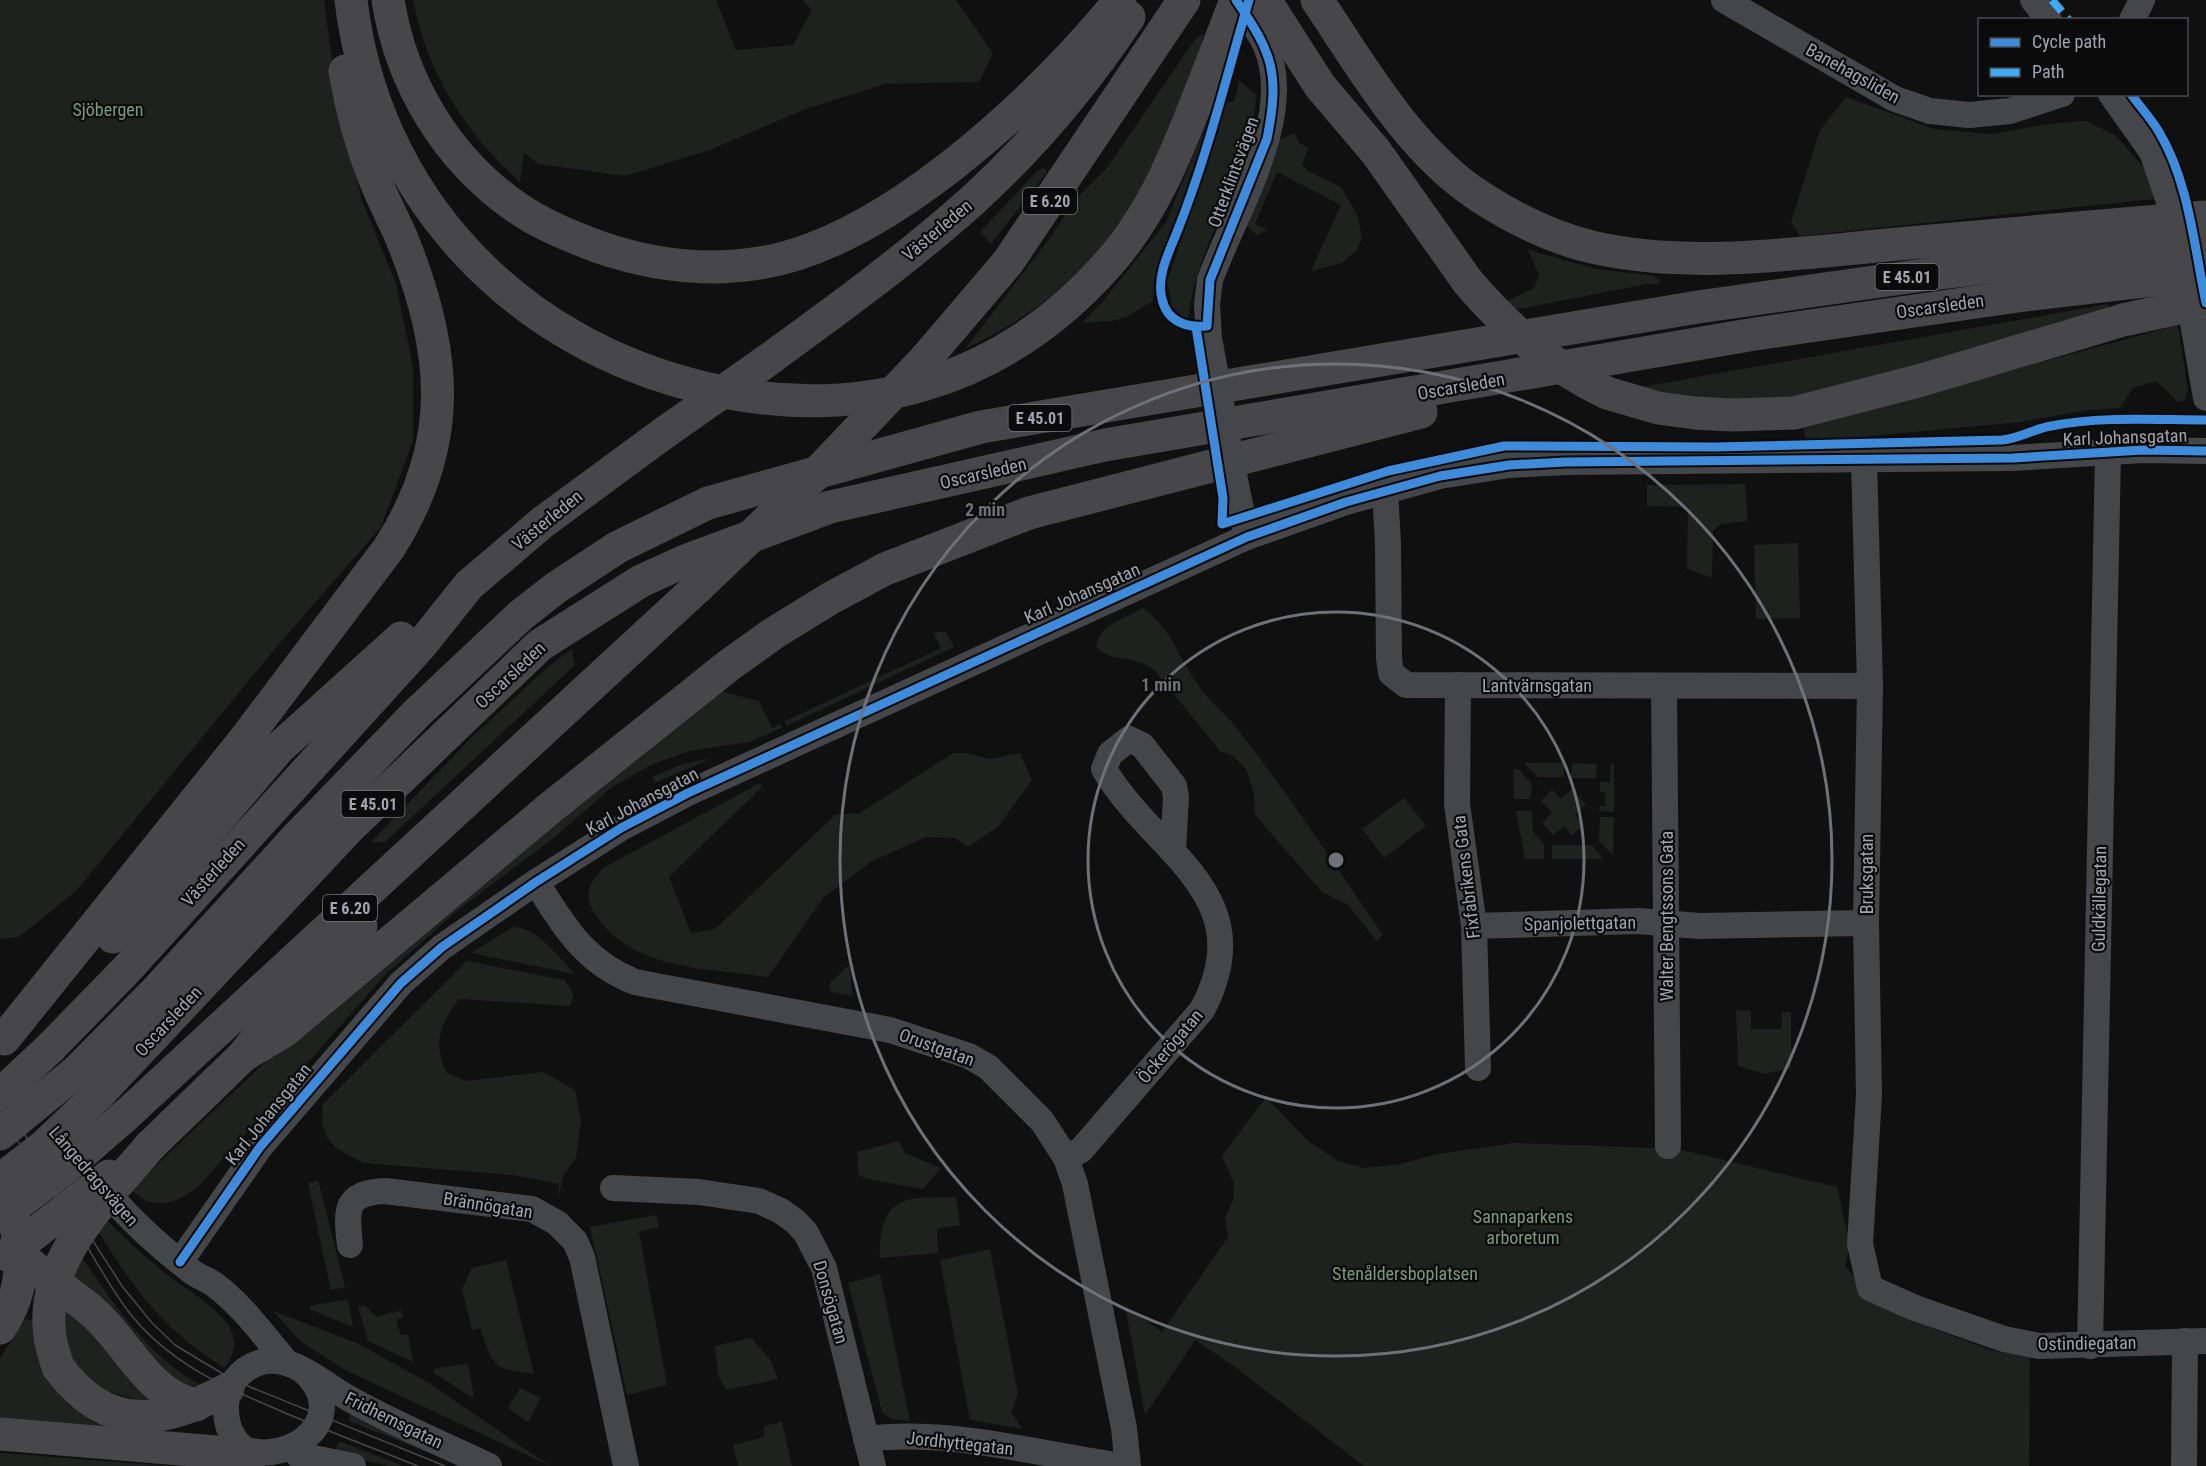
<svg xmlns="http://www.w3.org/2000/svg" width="2206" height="1466" font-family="'Roboto Condensed',sans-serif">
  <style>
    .green { fill: #1d221e }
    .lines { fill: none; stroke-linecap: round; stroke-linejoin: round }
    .minor { stroke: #454649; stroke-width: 26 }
    .highway { stroke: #47474a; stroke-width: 33 }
    .tram { stroke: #47484a; stroke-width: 1.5 }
    .minor-bridge { stroke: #454649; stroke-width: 26 }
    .highway-bridge { stroke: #47474a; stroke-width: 33 }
    .quiet { stroke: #3fa9f5; stroke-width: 8; stroke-dasharray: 15 8; stroke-linecap: butt }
    .cycleway-casing { stroke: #0b0b0c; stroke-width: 13 }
    .cycleway { stroke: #408adc; stroke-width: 9 }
    .ring { fill: none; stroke: #6f7179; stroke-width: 3 }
    .labels { text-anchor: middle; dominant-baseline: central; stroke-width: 4.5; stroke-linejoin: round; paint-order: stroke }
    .shield { fill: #0b0b0c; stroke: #757780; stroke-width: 1.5 }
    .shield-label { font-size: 16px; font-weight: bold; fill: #a2a5b1 }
    .street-label { font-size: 18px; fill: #a2a5b1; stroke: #0b0b0c }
    .park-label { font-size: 18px; fill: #7b9a80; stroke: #0b0b0c }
    .centre { fill: #6f7179; stroke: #0b0b0c; stroke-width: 3 }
    .ring-label { font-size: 18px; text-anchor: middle; font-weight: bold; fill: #6f7179; stroke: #0b0b0c; stroke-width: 4.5; stroke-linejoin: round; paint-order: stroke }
  </style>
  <rect width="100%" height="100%" fill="#101011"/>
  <g class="green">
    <polygon points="0,0 324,0 333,68 361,198 396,284 413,367 413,441 381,527 278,645 77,890 19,937 0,939"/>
    <path d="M413 0H716L736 50 793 45 812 10 802 0H956L993 53 979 82 885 84 803 110 710 150 625 176 539 164 524 153 520 182C465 133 427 73 413 0Z"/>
    <path d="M1204 32 1200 50C1180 101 1162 155 1135 202 1095 269 1034 316 965 349L1049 239 1076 199 1106 169 1194 41Z"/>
    <path d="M1239 81 1256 94C1253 175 1194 242 1188 324L1172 306 1167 281 1216 139 1226 102H1234Z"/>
    <polygon points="1846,97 1934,129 1991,134 2047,124 2086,121 2115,135 2146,170 2155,199 1800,236 1791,222 1820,130"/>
    <polygon points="1206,125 1208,125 1192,181 1159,265 1154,280 1153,301 1127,317 1112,321 1082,323 1105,299 1166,222"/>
    <polygon points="1295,133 1299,143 1308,148 1302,165 1308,171 1341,187 1357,214 1362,238 1357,250 1342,263 1311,271 1341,205 1277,172 1255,224 1268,230 1257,235 1246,225 1277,141"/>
    <polygon points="1044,168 1047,172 991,244 980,232 1038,170"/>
    <polygon points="1528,250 1597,269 1654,276 1661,281 1658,284 1647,284 1508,311 1501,304 1534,288 1539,275"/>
    <polygon points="2108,304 2109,312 1817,395 1710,406 1636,388"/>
    <polygon points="2178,325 2188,390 2185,400 2178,402 2156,381 2133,388 2120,408 2087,410 2021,422 1805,442 1804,427"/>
    <polygon points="1745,484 1748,521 1721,524 1713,531 1712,578 1687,569 1688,507 1647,506 1647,485"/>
    <polygon points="1798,543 1800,618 1756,619 1754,545"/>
    <path d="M1143 608C1170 627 1180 659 1198 685 1208 700 1224 712 1235 726 1288 793 1335 865 1383 935L1377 941 1348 905 1322 892 1255 815 1254 793 1246 769 1233 756 1220 751 1156 672C1134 653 1112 664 1096 647 1098 624 1125 619 1143 608Z"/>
    <polygon points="936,632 946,632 954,647 786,726 785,721 941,648 934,634"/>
    <polygon points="572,649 574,666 385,842 371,842 473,736 550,665"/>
    <path d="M719 691 759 701 772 728 780 724 782 728 749 742 689 751 651 765 612 787 556 836 457 911 386 974 199 1186C178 1203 152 1213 131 1189L297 1032Z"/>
    <path d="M953 753H966L990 759 1020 753 1032 780 998 827 968 847 955 838 926 837 872 861 824 897 768 977C708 968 632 971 595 914 582 894 589 882 605 867L760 783 762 787 669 877 691 933 715 929 835 815 860 813Z"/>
    <polygon points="714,757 655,783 652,777 680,765"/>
    <polygon points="1524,763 1564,763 1564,777 1538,777"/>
    <polygon points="1572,763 1597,764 1596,778 1571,778"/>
    <polygon points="1611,763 1614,763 1614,812 1599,811 1600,806 1605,806 1605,793 1600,792 1600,782 1610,782"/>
    <polygon points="1513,769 1518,769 1532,784 1531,799 1514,799"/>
    <polygon points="1572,789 1586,805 1575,815 1584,825 1572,835 1564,826 1553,835 1542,823 1552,813 1541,801 1552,790 1561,799"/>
    <polygon points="1404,798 1426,826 1384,858 1362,829"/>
    <polygon points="1516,811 1532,811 1533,832 1544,844 1544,859 1525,859"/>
    <polygon points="1600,817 1614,817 1613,855 1599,841"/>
    <polygon points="1552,845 1592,845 1603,859 1552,859"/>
    <path d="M513 927C538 927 558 957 575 974L471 953Z"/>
    <path d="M467 961 564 980C572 989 576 995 570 1006L459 999C440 1025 432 1042 447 1073L466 1081 543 1072 575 1090 581 1122 576 1158 564 1174 558 1199 559 1184 514 1175 364 1163C332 1147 319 1141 323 1104Z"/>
    <polygon points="849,965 853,996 832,992 829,989 830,983"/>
    <polygon points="1736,1010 1751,1011 1751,1029 1781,1029 1782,1012 1791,1012 1791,1068 1765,1074 1738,1066"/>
    <polygon points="1266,1097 1308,1141 1338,1161 1364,1168 1400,1164 1437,1154 1514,1143 1678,1149 1837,1187 1850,1245 1845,1266 1876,1303 1916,1322 1993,1351 2030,1356 2029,1466 1364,1466 1235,1367 1195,1340 1145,1415 1125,1305 1162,1332 1228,1237 1225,1217 1233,1200 1234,1184 1222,1156"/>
    <polygon points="898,1141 905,1153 941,1168 923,1189 866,1179 859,1175 857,1152"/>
    <polygon points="318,1180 345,1287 331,1290 308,1183"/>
    <path d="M956 1197 960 1225 937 1229 938 1253 880 1258C879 1237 881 1210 904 1201 915 1196 943 1198 956 1197Z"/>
    <polygon points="656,1215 659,1227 639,1232 667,1385 627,1395 590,1227"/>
    <path d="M105 1218C122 1236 141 1253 160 1269 181 1287 212 1302 228 1325 238 1339 235 1356 224 1368 162 1328 135 1291 97 1229Z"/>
    <polygon points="990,1249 1018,1394 1011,1412 1022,1429 970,1420 940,1260"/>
    <path d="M80 1255C114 1303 147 1357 201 1385L184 1388 69 1281Z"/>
    <path d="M506 1260 534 1374C492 1369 494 1367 480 1328L472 1330 462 1289 472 1268Z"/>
    <polygon points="880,1274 910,1421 892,1419 882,1412 848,1283"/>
    <polygon points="65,1299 157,1396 136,1400 98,1388 70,1358 63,1339"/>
    <polygon points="348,1299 353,1327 311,1310 310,1306"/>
    <polygon points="364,1305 377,1317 402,1310 403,1317 396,1320 401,1335 408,1334 413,1362 368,1341 358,1307"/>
    <polygon points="273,1311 357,1343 429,1383 550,1466 345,1370 301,1342"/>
    <path d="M25 1319 32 1320C33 1370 59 1405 103 1426L0 1425V1358Z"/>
    <polygon points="751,1338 770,1359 778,1379 726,1390 718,1375 715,1346"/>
    <polygon points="468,1363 474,1396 471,1397 433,1372 434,1369"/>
    <polygon points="520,1388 541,1398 528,1422 508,1408"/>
    <polygon points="350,1414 462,1466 349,1421"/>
    <polygon points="782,1422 792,1466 738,1466 733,1445 764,1437 764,1426"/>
    <polygon points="339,1441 403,1466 389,1466 334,1453"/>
    <polygon points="0,1453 170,1466 0,1466"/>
  </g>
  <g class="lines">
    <g class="minor">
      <polyline points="1724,0 1895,99 1930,111 1969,115 2010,111 2062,94"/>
      <polyline points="2033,0 2049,20"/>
      <polyline points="2132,20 2142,0"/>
      <polyline points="2111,94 2152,152 2169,201"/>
      <polyline points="2192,317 2206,398"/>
      <path d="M1209 338 1207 304 1210 280C1234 213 1296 118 1266 46 1259 29 1246 15 1236 0"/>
      <polyline points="1864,459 1870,686 1866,923 1869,1095 1860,1244 1870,1288 1915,1308 2004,1339 2039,1346 2206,1341"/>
      <polyline points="1236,485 1247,537"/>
      <polyline points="1385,491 1388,544 1389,658 1391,673 1406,685 1870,686"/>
      <polyline points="1458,685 1457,804 1474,926 1478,1068"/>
      <polyline points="1664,686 1668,1146"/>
      <path d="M536 882C564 926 584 962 635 982L890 1030 969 1056 988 1067 1042 1121 1066 1158 1075 1184 1124 1428 1128 1466"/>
      <polyline points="1474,926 1638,921 1699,926 1866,923"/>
      <path d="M1066 1158 1081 1150 1202 1010C1264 894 1153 853 1104 769L1110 754 1129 739 1142 745 1174 786 1176 797 1173 850"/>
      <path d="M98 1181C125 1216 156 1244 191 1271 198 1277 207 1279 215 1285 243 1306 264 1336 287 1363"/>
      <polyline points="613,1188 699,1192 759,1201 781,1211 796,1222 806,1233 824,1268 873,1466"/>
      <path d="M350 1245C346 1210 344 1193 385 1191L532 1209 557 1223 575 1241 582 1257 626 1466"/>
      <polyline points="180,1262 260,1147 401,983 442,947 536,882 621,828 688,793 1247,537 1346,502 1440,476 1509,465 1566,462 2013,458 2143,450 2206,451"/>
      <polyline points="2090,1346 2108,452"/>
      <path d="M302 1370C354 1415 293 1466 244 1449 232 1439 226 1425 226 1409 225 1378 255 1353 287 1363 309 1370 330 1388 350 1399 394 1424 443 1444 489 1466"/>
      <path d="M866 1439C951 1428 1040 1455 1124 1466"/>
      <polyline points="298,1455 353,1466"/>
      <polyline points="2184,1466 2185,1341"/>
    </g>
    <g class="highway">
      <path d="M351 0C374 196 515 344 705 388 859 424 1002 384 1108 264 1159 207 1182 138 1210 68"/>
      <path d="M388 0C401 83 447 159 516 207 542 225 570 236 599 247 651 265 705 272 760 263 887 243 1042 97 1120 0"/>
      <polyline points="1265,0 1320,86 1376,152 1468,282"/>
      <path d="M1317 0C1363 68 1408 149 1479 196 1513 218 1552 238 1592 247 1687 269 1791 254 1887 245 1993 235 2100 226 2206 217"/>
      <polyline points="927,357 1008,262 1184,0"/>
      <path d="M761 365C834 312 906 260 973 200 1032 146 1085 83 1129 17"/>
      <polyline points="1607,393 1658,408 1695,413 1732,415 1794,413 1922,380 2123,320 2206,302"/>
      <polyline points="113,937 179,865 279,748 401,638"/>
      <path d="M4 1039 245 739 389 548C456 443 447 350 402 239 393 218 382 198 374 177 360 142 351 107 345 71"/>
      <polyline points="50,1048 127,969 421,645 469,585 543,522 664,433"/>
      <polyline points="244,1055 284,1031 550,808 728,666 774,633 831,598 885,569 1029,513 1421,412"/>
      <polyline points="77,1071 159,988 298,836 417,713 521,615 557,587 618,547 708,503 981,427 1698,307 1930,274 2206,242"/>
      <polyline points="99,1094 351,826 540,645 641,581 685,561 830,507 1105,445 1755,334 2025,295 2206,274"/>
      <polyline points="125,1116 698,587"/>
      <polyline points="149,1147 244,1055 272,1019 361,926"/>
      <path d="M0 1184C23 1231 31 1282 0 1328"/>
      <path d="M22 1257C45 1278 72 1293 95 1314 128 1344 149 1396 196 1405"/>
      <path d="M58 1367C107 1434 162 1424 228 1389"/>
      <polyline points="0,1434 252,1455"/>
    </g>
    <g class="tram">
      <polyline points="0,1112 23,1132 122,1286 152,1323 175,1345 233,1380 445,1466"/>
      <path d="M0 1124C56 1172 84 1253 128 1311 168 1363 224 1387 283 1412 327 1431 373 1448 418 1466"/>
    </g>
    <polyline class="minor-bridge" points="1209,338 1236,485"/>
    <g class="highway-bridge">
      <polyline points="1210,68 1236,0"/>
      <path d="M1468 282C1508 329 1551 366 1607 393"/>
      <polyline points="664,433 761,365"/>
      <polyline points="698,587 816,474 927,357"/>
      <polyline points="0,1095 50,1048"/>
      <polyline points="0,1134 77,1071"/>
      <polyline points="0,1180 44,1146 99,1094"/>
      <polyline points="0,1217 64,1169 125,1116"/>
      <polyline points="7,1255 109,1176"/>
      <path d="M58 1367C54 1354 49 1341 49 1327 44 1256 108 1196 149 1147"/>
    </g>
    <polyline class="quiet" points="2052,0 2069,20"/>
    <defs>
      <g id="cycleway">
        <path d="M1236 0C1273 54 1280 73 1267 139L1210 280 1207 326C1187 328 1167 322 1162 299 1156 277 1169 252 1177 232 1207 157 1226 78 1249 0"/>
        <path d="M2131 94C2140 107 2151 118 2159 132 2189 182 2194 246 2206 303"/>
        <path d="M1196 327 1223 498 1222 524 1388 471 1504 446 1716 447 2002 440C2021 438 2033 429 2051 426 2101 416 2155 420 2206 420"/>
        <polyline points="180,1262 260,1147 401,983 442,947 536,882 621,828 688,793 1247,537 1346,502 1440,476 1509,465 1566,462 2013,458 2143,450 2206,451"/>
      </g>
    </defs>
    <use href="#cycleway" class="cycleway-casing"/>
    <use href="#cycleway" class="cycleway"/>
  </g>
  <g class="ring">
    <circle cx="1336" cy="860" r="248"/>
    <circle cx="1336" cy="860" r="496"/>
  </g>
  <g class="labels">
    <g class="shield">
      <rect x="1023" y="188" width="54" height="26" rx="4.5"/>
      <rect x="1875.5" y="264" width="63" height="26" rx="4.5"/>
      <rect x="1008.5" y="405" width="63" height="26" rx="4.5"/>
      <rect x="341.5" y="791" width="63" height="26" rx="4.5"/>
      <rect x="323" y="895" width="54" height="26" rx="4.5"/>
    </g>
    <g class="shield-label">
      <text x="1050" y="201">E 6.20</text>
      <text x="1907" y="277">E 45.01</text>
      <text x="1040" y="418">E 45.01</text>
      <text x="373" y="804">E 45.01</text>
      <text x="350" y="908">E 6.20</text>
    </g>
    <g class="street-label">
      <text transform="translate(1853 73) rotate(29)">Banehagsliden</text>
      <text transform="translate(1233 172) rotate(-70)">Otterklintsvägen</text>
      <text transform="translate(937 230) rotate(-40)">Västerleden</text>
      <text transform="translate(1940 306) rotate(-8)">Oscarsleden</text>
      <text transform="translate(1461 386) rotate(-10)">Oscarsleden</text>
      <text transform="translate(2125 437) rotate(-2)">Karl Johansgatan</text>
      <text transform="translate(983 473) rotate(-13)">Oscarsleden</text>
      <text transform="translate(547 520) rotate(-39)">Västerleden</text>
      <text transform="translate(1082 593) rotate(-24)">Karl Johansgatan</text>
      <text transform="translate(510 675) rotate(-43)">Oscarsleden</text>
      <text x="1537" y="685">Lantvärnsgatan</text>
      <text transform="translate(642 801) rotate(-28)">Karl Johansgatan</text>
      <text transform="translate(213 872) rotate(-48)">Västerleden</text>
      <text transform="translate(1866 874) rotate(-90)">Bruksgatan</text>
      <text transform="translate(1466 877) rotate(-97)">Fixfabrikens Gata</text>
      <text transform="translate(2099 899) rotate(-89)">Guldkällegatan</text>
      <text transform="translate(1666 916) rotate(-90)">Walter Bengtssons Gata</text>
      <text transform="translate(1580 923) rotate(-1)">Spanjolettgatan</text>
      <text transform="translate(168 1021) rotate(-47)">Oscarsleden</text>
      <text transform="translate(1170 1046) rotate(-50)">Öckerögatan</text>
      <text transform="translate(937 1047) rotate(20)">Orustgatan</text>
      <text transform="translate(268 1114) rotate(-51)">Karl Johansgatan</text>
      <text transform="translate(94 1176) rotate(49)">Långedragsvägen</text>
      <text transform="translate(488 1205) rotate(9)">Brännögatan</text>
      <text transform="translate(831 1302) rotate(74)">Donsögatan</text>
      <text transform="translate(2087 1343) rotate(-1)">Ostindiegatan</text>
      <text transform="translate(394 1420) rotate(26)">Fridhemsgatan</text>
      <text transform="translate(960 1443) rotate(6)">Jordhyttegatan</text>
    </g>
    <g class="park-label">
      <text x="108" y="109">Sjöbergen</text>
      <text x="1523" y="1216">Sannaparkens<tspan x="1523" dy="21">arboretum</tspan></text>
      <text x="1405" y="1273">Stenåldersboplatsen</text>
    </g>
  </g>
  <circle cx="1336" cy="860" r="9" class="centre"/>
  <g class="ring-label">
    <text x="985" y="516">2 min</text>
    <text x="1161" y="691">1 min</text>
  </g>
  <rect x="1978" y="18" width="210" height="78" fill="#0b0b0c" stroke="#47494e" stroke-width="1.5"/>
  <rect x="1990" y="38" width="30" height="9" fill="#408adc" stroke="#47494e" stroke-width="1.5"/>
  <text x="2032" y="48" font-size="18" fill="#a2a5b1">Cycle path</text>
  <rect x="1990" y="68" width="30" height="9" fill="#3fa9f5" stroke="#47494e" stroke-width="1.5"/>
  <text x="2032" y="78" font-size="18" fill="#a2a5b1">Path</text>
</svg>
